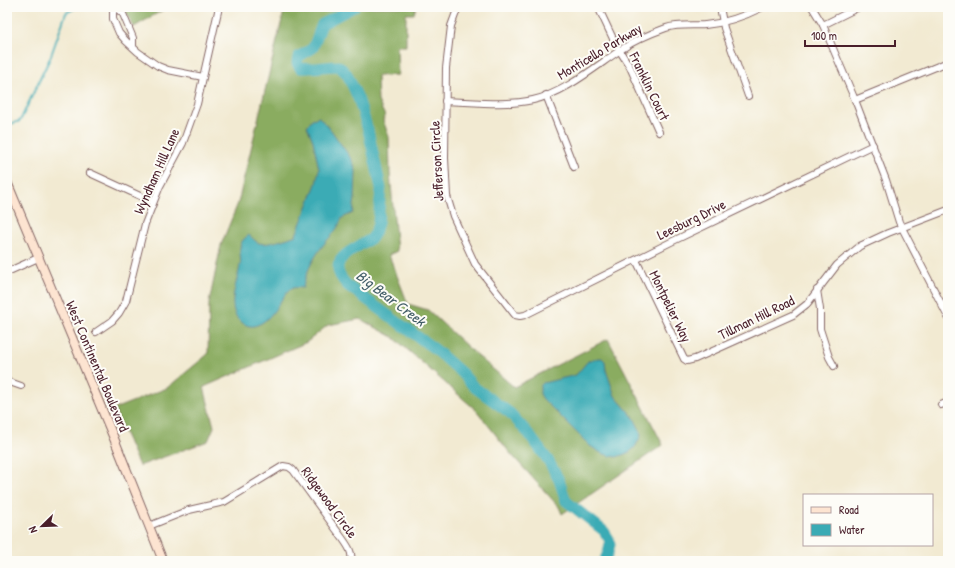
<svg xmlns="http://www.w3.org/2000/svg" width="955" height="568" font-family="'Patrick Hand',sans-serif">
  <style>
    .forest { fill: #8aac60; stroke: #6a6646 }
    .water { fill: #3aabb5; stroke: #426570 }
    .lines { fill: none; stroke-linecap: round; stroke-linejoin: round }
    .stream { stroke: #3aabb5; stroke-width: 2 }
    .river { stroke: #3aabb5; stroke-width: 11 }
    .street-casing { stroke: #856665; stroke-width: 8 }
    .secondary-casing { stroke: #856665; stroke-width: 10 }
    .street { stroke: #fff; stroke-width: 6 }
    .secondary { stroke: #fde4d1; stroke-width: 8 }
    .labels { text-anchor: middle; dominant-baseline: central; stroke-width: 4; stroke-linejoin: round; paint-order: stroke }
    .street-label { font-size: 14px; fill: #4a1f2b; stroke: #fdfcf7 }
    .water-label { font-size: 15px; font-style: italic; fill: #435e69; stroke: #fdfcf7 }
  </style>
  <rect width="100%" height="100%" fill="#fdfcf7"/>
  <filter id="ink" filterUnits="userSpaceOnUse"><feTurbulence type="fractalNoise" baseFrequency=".025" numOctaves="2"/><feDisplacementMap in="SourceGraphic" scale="8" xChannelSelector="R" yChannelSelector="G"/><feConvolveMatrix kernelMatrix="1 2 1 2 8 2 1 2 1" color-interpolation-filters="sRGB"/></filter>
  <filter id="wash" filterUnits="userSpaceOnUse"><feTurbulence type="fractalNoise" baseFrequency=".012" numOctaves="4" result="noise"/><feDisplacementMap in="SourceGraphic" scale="16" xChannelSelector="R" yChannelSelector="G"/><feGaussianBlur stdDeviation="0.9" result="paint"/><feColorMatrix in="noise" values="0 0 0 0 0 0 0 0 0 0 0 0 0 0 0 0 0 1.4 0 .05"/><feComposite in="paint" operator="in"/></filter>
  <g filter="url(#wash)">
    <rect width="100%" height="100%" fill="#f2ead2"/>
    <g class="forest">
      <polygon points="123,7 168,7 134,27"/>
      <polygon points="285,7 416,7 414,14 406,14 406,46 397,46 398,75 377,76 378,101 385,116 383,120 389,137 390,173 397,251 389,255 408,304 428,310 472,351 514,387 608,339 663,445 562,514 559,507 510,453 477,411 393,337 360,319 328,325 307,342 204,387 214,427 208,441 139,466 114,409 167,388 208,354 209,303 221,245 238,203"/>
    </g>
    <g class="water">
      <path d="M319 117 331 130 352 160 356 171 355 198 353 213 342 218C337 232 329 237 321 248 313 259 305 274 303 288 300 288 296 287 293 288 280 294 275 321 254 326 248 327 244 324 240 321 225 307 238 282 240 265 242 259 238 250 241 244 242 240 245 238 249 235 252 237 255 242 259 243 266 246 289 238 296 235L316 184 319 169 313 141 307 126 312 119Z"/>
      <polygon points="598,358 602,358 605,361 606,370 615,396 634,418 640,430 641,436 635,447 630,452 617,457 610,456 601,453 590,446 543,399 540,394 540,386 543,383 576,375 588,361"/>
    </g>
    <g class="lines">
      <polyline class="stream" points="7,125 20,121 50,58 66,13 77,7"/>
      <path class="river" d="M354 7 322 24 313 48 298 57 297 63 300 68C313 69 326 66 339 66L347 74 358 98 368 130 381 188 378 223 375 233 372 238C352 251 322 260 348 286L436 350 462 373 474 387 510 413 528 433 548 460 559 480 566 501 604 531 609 539 610 545 608 553 604 561"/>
    </g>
  </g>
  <g filter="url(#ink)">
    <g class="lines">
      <defs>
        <g id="street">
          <polyline points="113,7 113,19 119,33 126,41 138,52 158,66 168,70 203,77"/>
          <polyline points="115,7 123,14 133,38 133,46"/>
          <polyline points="458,7 451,26 446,68 445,158 447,196 453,216 475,264 515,315 520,316 525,315 671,242 873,145"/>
          <polyline points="598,7 616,45 630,67 659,132"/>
          <polyline points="720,7 724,28 748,96"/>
          <polyline points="812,7 823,25 855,100 886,180 899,222 948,317"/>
          <polyline points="823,25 859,7"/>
          <polyline points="546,95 574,167"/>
          <polyline points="855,100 948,62"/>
          <path d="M445 101C474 102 505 106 533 100 565 93 596 66 622 49 635 40 652 33 666 28 678 24 693 26 705 25 726 23 745 16 763 7"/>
          <polyline points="90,173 153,202"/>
          <polyline points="636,260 684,359 687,361 695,359 793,315 807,304 837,265 860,246 888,233 948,210"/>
          <polyline points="7,272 38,258"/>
          <polyline points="817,290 820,309 820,329 829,357 834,366"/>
          <polyline points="96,332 112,321 119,313 126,301 145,224 160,186 183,143 197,104 219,7"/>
          <polyline points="7,381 21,386"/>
          <polyline points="941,405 948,402"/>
          <path d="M149 526 189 510 224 502 283 466 289 467 293 470 343 539C348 546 353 553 351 561"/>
        </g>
        <polyline id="secondary" points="7,182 113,436 163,561"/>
      </defs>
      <use href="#street" class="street-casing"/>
      <use href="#secondary" class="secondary-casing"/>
      <use href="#street" class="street"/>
      <use href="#secondary" class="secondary"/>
    </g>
  </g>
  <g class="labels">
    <g class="street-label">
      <text transform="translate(599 51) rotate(-31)">Monticello Parkway</text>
      <text transform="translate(650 86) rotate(64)">Franklin Court</text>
      <text transform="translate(436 161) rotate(-93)">Jefferson Circle</text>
      <text transform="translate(156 171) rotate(-66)">Wyndham Hill Lane</text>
      <text transform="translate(691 219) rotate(-26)">Leesburg Drive</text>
      <text transform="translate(671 306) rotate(64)">Montpelier Way</text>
      <text transform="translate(756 317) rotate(-26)">Tillman Hill Road</text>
      <text transform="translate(98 366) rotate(67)">West Continental Boulevard</text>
      <text transform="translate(330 502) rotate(54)">Ridgewood Circle</text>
    </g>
    <g class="water-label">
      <text transform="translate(391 298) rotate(37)">Big Bear Creek</text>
    </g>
  </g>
  <rect width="955" height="568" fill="none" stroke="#fdfcf7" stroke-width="24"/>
  <rect x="803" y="494" width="130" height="52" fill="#fdfcf7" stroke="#b5a4a5"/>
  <rect x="811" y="507" width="20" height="6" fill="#fde4d1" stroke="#b5a4a5"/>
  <text x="839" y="514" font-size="12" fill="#4a1f2b">Road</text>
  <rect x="811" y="524" width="20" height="12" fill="#3aabb5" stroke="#b5a4a5"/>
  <text x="839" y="534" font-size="12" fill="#4a1f2b">Water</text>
  <g transform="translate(42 526) rotate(247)" stroke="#fdfcf7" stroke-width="3" paint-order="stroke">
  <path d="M0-3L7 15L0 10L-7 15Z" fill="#4a1f2b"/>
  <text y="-6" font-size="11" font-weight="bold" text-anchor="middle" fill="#4a1f2b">N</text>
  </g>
  <path d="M805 40v6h90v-6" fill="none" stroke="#4a1f2b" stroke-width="2"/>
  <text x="811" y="40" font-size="12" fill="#4a1f2b" stroke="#fdfcf7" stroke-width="3" paint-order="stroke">100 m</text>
</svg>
